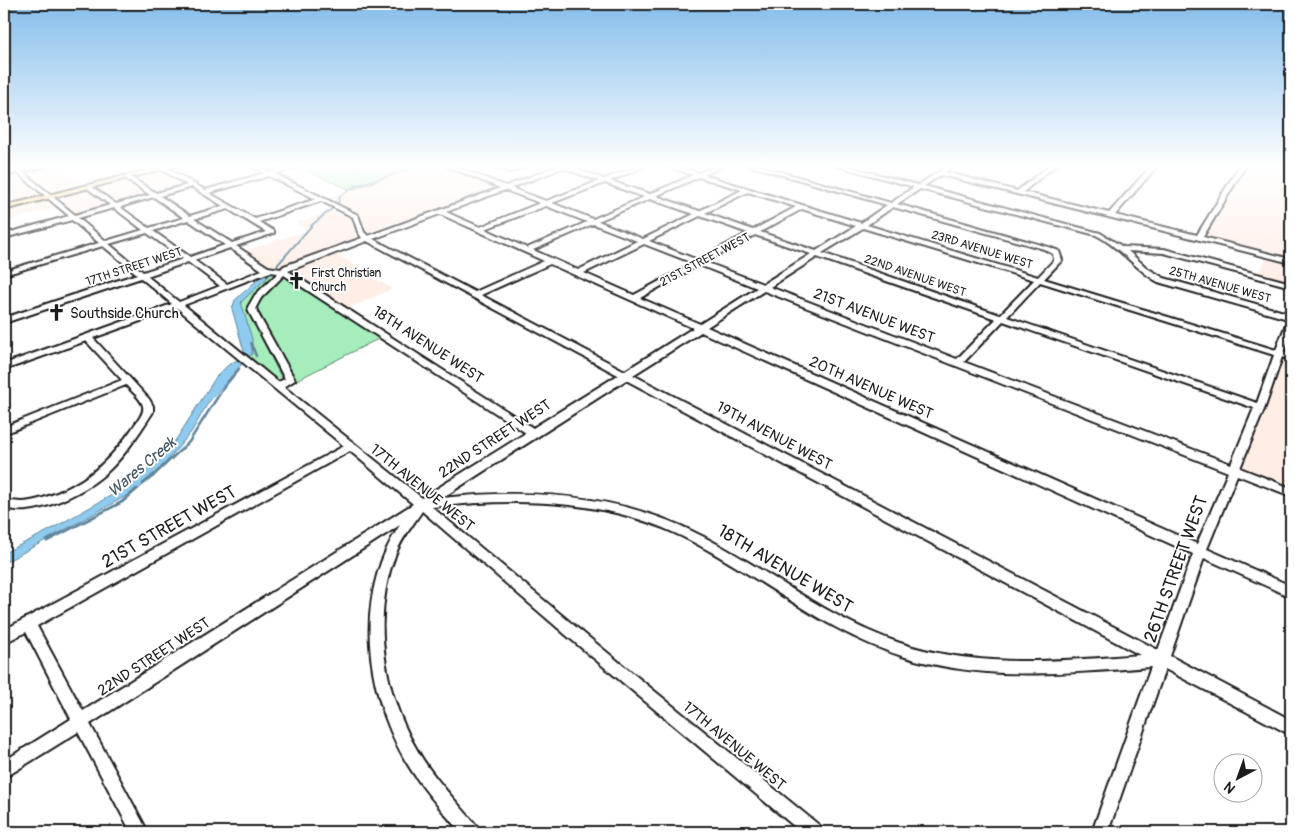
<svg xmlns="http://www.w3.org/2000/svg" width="1295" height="836" font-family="Pangolin,sans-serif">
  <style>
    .built { fill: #feeee6 }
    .green { fill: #a5edba; stroke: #60846b }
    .water { fill: #8fcbef; stroke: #61859b }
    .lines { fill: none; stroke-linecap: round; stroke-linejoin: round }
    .stream-far2 { stroke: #61859b; stroke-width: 2 }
    .stream-far1 { stroke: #61859b; stroke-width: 2.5 }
    .stream { stroke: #61859b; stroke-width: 3 }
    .minor-casing { stroke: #1c1c1c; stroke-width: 4 }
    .major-casing { stroke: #1c1c1c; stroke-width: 4 }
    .minor { fill: #fff; fill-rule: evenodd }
    .major { fill: #fedd96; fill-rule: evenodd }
    .labels { text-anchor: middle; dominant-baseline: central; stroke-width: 4; stroke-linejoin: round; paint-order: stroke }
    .far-street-label { font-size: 12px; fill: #1c1c1c; stroke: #fff }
    .far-poi-label { font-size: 12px; fill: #1c1c1c; stroke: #fff; text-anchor: start }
    .poi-label { font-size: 15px; fill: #1c1c1c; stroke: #fff; text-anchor: start }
    .street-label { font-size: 15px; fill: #1c1c1c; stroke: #fff }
    .water-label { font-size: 16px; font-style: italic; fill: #445966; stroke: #fff }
    .near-street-label { font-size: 18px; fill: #1c1c1c; stroke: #fff }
  </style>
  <rect width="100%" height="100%" fill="#fff"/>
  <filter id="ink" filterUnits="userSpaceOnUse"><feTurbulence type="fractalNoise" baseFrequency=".02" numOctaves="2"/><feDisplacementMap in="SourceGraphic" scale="10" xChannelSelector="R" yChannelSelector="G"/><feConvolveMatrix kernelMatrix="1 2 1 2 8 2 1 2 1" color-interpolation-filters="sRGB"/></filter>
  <g filter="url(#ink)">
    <g class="built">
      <polygon points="48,165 58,165 84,185 142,171 134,165 146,171 51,195 23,171"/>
      <polygon points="179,165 222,165 181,176 167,168"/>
      <polygon points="422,165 439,165 498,187 367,235 364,232 359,215 326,199"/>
      <polygon points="1246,165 1277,166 1278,165 1291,165 1291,260 1203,238"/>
      <polygon points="161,169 189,185 158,194 131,177"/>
      <polygon points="16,172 44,197 4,207 4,175"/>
      <polygon points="125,178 151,195 119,204 93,186"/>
      <polygon points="86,188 112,206 75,215 53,197"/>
      <polygon points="46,198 56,208 4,222 4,209"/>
      <polygon points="330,206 353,217 357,233 361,237 293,262 282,268 269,267 245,251 307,230 296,223 335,210"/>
      <polygon points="1195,239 1291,263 1291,283 1258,274 1267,257"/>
      <polygon points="333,252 392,289 347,309 288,271 291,268"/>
      <polygon points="1284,357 1291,359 1291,489 1240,469"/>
    </g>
    <g class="green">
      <polygon points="306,165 422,165 351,190 297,167"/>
      <polygon points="268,271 279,273 254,297 248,307 249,313 283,381 280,383 248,358 241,302 270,274 266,272"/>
      <polygon points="283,276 288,278 380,338 285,386 293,379 256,306 261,296"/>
    </g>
    <g class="water">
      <polygon points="265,273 271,274 241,302 252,339 252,354 248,358 245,355 232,309 235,300"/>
      <polygon points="237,360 242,364 208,403 192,431 167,461 139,489 4,563 4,553 46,532 135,482 175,441 216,377 227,366"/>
    </g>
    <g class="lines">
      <g class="stream-far2">
        <polyline points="267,277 313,224 338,204 340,196 355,186 425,165"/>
        <polyline points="251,343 253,349"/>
      </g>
      <g class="stream-far1">
        <polyline points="253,348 256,356"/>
        <polyline points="152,477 189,442 224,387 239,369"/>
      </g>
      <g class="stream">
        <polyline points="143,484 154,475"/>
        <polyline points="47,541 122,502 137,489"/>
      </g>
      <defs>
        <g id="minor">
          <path d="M9 165H15L20 169 39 165H48L47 166 23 172 75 215 110 205 87 188V186H91L116 204 150 195 125 178V176H129L156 193 187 185 161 169V167L163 166 205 190 265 173 249 165H256L270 172 296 165H304L275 174 358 215 364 232 368 236 500 188 444 165H451L506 186 560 165H570L569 166 604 179 641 165H648L610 181 650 194 693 175 663 165H671L698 173 718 165H725L704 175 861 223 887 205 748 165H756L891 203 914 187 834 165H842L918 185 949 165H955L945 172 1017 191 1050 165H1056L1023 192 1109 213 1152 165H1158L1115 215 1197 235 1240 165H1246L1203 237 1291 259V263L941 175 924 186 1100 233 1123 247 1164 249 1291 283V287L1164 253 1128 251 1147 268 1164 278 1291 314V331L1284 352 1291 354V360L1282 357 1265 407 1240 468 1291 488V496L1237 475 1207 549 1291 586V597L1204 558 1170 656 1291 720V735L1165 669 1108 832H1092L1151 667C1068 673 983 682 902 656 826 632 765 580 695 543 614 499 523 497 432 507L576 627 820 826 822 832H801L566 635 422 511C413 525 402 538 396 553 371 616 383 691 416 748 432 777 456 801 477 826L479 832H460C441 809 420 786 405 760 365 689 353 596 400 525L90 724 148 832H131L78 732 4 778V761L71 719 26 632 4 643V630L344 446 177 308 93 338 149 399 153 406V412C123 458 106 484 52 504 37 509 21 513 6 508L4 505 6 502C11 500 16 502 21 502 28 502 36 500 43 498 84 485 108 463 132 429 136 422 145 414 143 406 141 398 131 391 126 385L4 434V427L122 380 86 341 4 370V364L172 304 141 278 4 323V318L137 274 103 246 4 275V271L99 243 72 220 4 238V234L69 216 18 173 4 176V172L14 170ZM563 168 599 181 546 201 511 188ZM269 176 316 199 255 219 209 193ZM699 177 742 190 699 211 656 196ZM605 183 644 197 593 219 552 203ZM192 187 223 206 190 216 160 196ZM920 189 1096 235C1120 247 1135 269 1158 282L1288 319 1276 350 1044 279 1062 260 1059 251 1048 247 897 204ZM505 190 540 203 480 227 446 212ZM748 192 796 207 753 230 705 213ZM154 197 184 218 149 228 120 207ZM650 199 694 214 643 239 598 221ZM321 201 353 217 358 232 362 238 284 266 281 269 268 267 236 246 274 233V231L259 222ZM546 206 587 222 527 248 485 229ZM893 207 1044 249 1053 254 1054 260 1038 277 867 225ZM114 208 143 230 106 241 78 218ZM228 209 266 232 232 243 194 219ZM802 209 856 226 816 251 760 232ZM440 214 544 261 475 292 373 239ZM700 216 748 233 698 260 649 241ZM188 220 225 245 190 257 153 231ZM593 224 637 241 578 270 533 250ZM863 228 1034 280 1000 315 822 253ZM147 233 183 259 143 272 109 244ZM755 235 811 254 763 284 705 262ZM367 241 618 375 533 428 288 271ZM644 244 693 263 634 295 584 273ZM230 248 262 270 227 284 194 260ZM817 257 996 319 957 359 770 287ZM188 262 220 286 179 302 147 276ZM550 264 693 328 625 371 481 295ZM699 265 757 288 700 324 640 298ZM270 272 278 273 255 295 248 307 249 312 285 379 278 382 184 305ZM284 275 526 433 422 498 284 387 295 380 257 312 256 307 261 298ZM1040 282 1274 355 1257 403 1007 317ZM764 291 1228 472 1197 544 707 327ZM1003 321 1254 408 1231 464 964 362ZM701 332 1193 554 1158 650 633 375ZM626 380 1140 655C1060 661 977 669 900 643 828 619 770 571 704 537 623 494 532 488 442 498ZM350 451 413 504 83 711 37 626Z"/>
          <polygon points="137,165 143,165 153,171 148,172"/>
          <path d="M489 165C496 164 502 168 510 168 516 168 523 164 530 165L510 172Z"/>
        </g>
        <polygon id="major" points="168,165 179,165 4,210 4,206"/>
      </defs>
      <use href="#minor" class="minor-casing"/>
      <use href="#major" class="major-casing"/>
      <use href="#minor" class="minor"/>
      <use href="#major" class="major"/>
    </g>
  </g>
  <linearGradient id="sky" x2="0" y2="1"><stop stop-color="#84bdeb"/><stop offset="0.59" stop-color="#fff"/><stop offset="1" stop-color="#fff" stop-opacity="0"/></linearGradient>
  <rect width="1295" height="282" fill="url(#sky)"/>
  <defs>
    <symbol id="church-bare" viewBox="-9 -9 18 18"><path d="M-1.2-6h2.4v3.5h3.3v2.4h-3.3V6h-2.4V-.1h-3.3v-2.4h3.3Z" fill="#1c1c1c" stroke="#fff" stroke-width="2.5" paint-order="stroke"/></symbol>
  </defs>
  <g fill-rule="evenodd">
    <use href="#church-bare" x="284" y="268" width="25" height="25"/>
    <use href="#church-bare" x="44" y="300" width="25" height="25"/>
  </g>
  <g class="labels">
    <g class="far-street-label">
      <text transform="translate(982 250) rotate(17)">23RD AVENUE WEST</text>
      <text transform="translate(705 260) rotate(-28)">21ST STREET WEST</text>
      <text transform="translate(134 267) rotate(-18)">17TH STREET WEST</text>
      <text transform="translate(915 276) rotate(19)">22ND AVENUE WEST</text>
      <text transform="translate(1220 285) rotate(16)">25TH AVENUE WEST</text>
    </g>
    <g class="far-poi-label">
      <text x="311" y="273">First Christian<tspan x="311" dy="14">Church</tspan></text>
    </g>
    <g class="poi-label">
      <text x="70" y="313">Southside Church</text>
    </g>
    <g class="street-label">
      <text transform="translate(874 316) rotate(21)">21ST AVENUE WEST</text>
      <text transform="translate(428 345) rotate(33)">18TH AVENUE WEST</text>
      <text transform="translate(871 388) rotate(24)">20TH AVENUE WEST</text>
      <text transform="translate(774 436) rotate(28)">19TH AVENUE WEST</text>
      <text transform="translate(495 439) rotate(-33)">22ND STREET WEST</text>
      <text transform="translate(422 488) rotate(39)">17TH AVENUE WEST</text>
      <text transform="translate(154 657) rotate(-33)">22ND STREET WEST</text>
      <text transform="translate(734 746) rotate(40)">17TH AVENUE WEST</text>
    </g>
    <g class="water-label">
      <text transform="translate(142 467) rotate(-40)">Wares Creek</text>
    </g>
    <g class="near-street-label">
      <text transform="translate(169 527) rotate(-29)">21ST STREET WEST</text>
      <text transform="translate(785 569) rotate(31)">18TH AVENUE WEST</text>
      <text transform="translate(1176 569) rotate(-70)">26TH STREET WEST</text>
    </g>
  </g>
  <rect width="1295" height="836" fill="none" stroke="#fff" stroke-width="20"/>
  <rect x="10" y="10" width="1275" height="816" fill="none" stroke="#1c1c1c" stroke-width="2" filter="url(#ink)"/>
  <g transform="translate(1238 778) rotate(221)"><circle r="24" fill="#ffffff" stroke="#a4a4a4"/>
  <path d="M0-4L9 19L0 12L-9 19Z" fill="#1c1c1c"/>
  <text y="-8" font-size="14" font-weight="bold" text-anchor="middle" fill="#1c1c1c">N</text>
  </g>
</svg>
